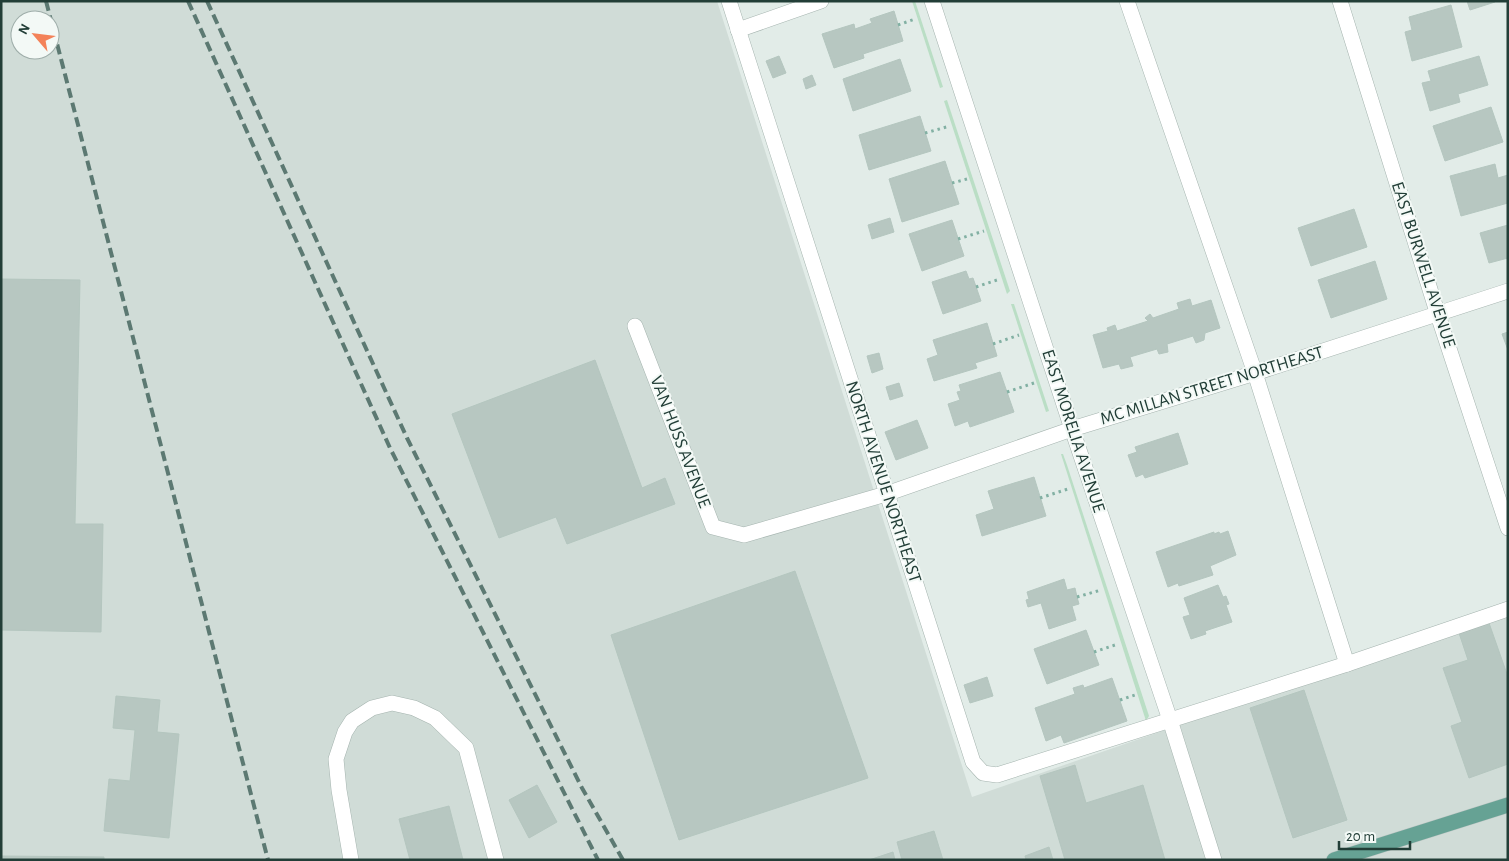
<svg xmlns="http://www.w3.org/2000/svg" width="1509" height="861" font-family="'Alegreya Sans',sans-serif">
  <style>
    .built { fill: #d0dcd7; fill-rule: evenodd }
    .green { fill: #badec5 }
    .building { fill: #b7c7c1; stroke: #b4c6bf }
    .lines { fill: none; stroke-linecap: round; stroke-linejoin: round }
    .minor-casing { stroke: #a5b4af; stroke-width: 16 }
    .major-casing { stroke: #c1c9c7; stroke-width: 16 }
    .path { stroke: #82b0a3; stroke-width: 3; stroke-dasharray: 2.5 4; stroke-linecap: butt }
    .minor { stroke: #fff; stroke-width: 15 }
    .major { stroke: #66a294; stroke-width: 15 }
    .rail { stroke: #5c7972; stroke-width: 4; stroke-dasharray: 10 5; stroke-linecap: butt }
    .labels { text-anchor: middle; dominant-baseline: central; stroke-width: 4; stroke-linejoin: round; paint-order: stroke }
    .street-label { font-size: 18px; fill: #223e37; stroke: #f3f9f6 }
  </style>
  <rect width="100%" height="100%" fill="#e2ece8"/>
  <path class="built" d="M1 1H717L972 797 1508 611V860H1ZM20 20H50V50H20Z"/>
  <g class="green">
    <polygon points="912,1 915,1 943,87 940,88"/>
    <polygon points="947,100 1010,291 1007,294 944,101"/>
    <polygon points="1011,304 1014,304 1049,411 1046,412"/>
    <polygon points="1061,454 1063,454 1067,465 1149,716 1146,721"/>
  </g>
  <g class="building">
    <polygon points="1467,1 1495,1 1495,2 1470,10"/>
    <polygon points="1451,5 1462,47 1412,61 1405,32 1412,30 1409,17"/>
    <polygon points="894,11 903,41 863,54 864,58 834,68 822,34 854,24 855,29 872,23 870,19"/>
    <polygon points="779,56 786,73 773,78 766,61"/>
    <polygon points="1479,56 1488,85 1458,94 1460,102 1430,111 1422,83 1431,81 1428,71"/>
    <polygon points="900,59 911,91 853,111 843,79"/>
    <polygon points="812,75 816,85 806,89 803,79"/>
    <polygon points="1491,107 1503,142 1445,161 1433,126"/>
    <polygon points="920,116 931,151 869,170 859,135"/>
    <polygon points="945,161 959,204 902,222 889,179"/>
    <polygon points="1495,164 1498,178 1508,175 1508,203 1461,216 1450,176"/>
    <polygon points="1354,209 1367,247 1311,266 1298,228"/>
    <polygon points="890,218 894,232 872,239 868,225"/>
    <polygon points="952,220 964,256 922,271 909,234"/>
    <polygon points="1508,225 1508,258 1489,263 1480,233"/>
    <polygon points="1375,261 1387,299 1331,318 1318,280"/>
    <polygon points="966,271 969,279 973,278 981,301 943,314 932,282"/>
    <polygon points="1,279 80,280 75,524 103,524 101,632 1,630"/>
    <polygon points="1190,299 1192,306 1211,300 1220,328 1205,333 1204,340 1196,343 1193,336 1167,344 1168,352 1159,354 1157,349 1130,357 1133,366 1121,369 1119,364 1103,368 1093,335 1108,331 1107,328 1115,325 1117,331 1148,321 1145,318 1150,314 1153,318 1179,309 1177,303"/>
    <polygon points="987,323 997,356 975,363 977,368 934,381 927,359 938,355 933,340"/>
    <polygon points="1508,332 1508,350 1502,334"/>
    <polygon points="879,353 883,369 872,373 867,356"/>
    <polygon points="595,360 642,488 665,478 675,504 567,544 556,517 499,538 452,414"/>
    <polygon points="1000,372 1014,412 970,427 968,421 955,426 948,404 960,400 957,392 961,391 959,385"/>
    <polygon points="899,383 903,396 890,400 886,387"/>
    <polygon points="917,420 928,448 896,460 885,432"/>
    <polygon points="1178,433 1188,464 1145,478 1143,474 1136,477 1128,455 1137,452 1135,447"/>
    <polygon points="1034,477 1046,516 982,536 976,515 994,509 988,491"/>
    <polygon points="1228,531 1236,555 1210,566 1213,575 1179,586 1178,583 1168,587 1156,552 1214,532 1214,534 1219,532 1220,534"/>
    <polygon points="795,571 868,778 679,840 611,635"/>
    <polygon points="1064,579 1067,590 1075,588 1077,597 1079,604 1072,606 1076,620 1049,629 1041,603 1028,607 1026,600 1029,599 1027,592"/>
    <polygon points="1218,585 1223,597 1226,596 1229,604 1226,605 1232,622 1205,631 1206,634 1191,639 1183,617 1190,615 1184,598"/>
    <polygon points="1489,623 1508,677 1508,764 1469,778 1451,726 1462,722 1443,668 1468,660 1459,633"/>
    <polygon points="1086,630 1099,665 1047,684 1034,649"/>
    <polygon points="987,677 993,696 970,703 964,685"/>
    <polygon points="1112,678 1127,721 1064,743 1061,735 1046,741 1035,708 1075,694 1073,688 1083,685 1084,688"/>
    <polygon points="1304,690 1347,820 1293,838 1250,708"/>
    <polygon points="116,696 160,700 157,732 179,734 169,838 104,831 109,779 130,781 135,730 113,728"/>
    <polygon points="1075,765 1086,803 1143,785 1165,860 1065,860 1040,776"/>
    <polygon points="537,785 557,822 529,838 509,800"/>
    <polygon points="449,806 463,860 410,860 399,819"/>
    <polygon points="934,831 943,860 902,860 897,842"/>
    <polygon points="1049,847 1053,860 1026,860 1025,856"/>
    <polygon points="893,852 895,860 869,860"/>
    <polygon points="1,856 104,857 104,860 1,860"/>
  </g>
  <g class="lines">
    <defs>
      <g id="minor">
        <polyline points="729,1 973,762 983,773 997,775 1347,664 1508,609"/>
        <polyline points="932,1 1072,429 1170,720 1214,860"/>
        <polyline points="1127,1 1255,373 1347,664"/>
        <polyline points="1340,1 1438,315 1508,528"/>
        <polyline points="738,30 821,1"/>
        <polyline points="635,326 713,527 744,535 886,494 1072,429 1255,373 1508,291"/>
        <polyline points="351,860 339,790 336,759 345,732 352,721 372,708 392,703 414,708 435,718 466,748 496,860"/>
      </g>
      <polyline id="major" points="1334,860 1508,805"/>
    </defs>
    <use href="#minor" class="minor-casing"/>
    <use href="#major" class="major-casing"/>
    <g class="path">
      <polyline points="898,25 915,19"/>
      <polyline points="925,133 950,126"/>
      <polyline points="952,183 967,179"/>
      <polyline points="958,239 984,231"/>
      <polyline points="976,287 1000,279"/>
      <polyline points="993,344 1019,335"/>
      <polyline points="1007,392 1034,383"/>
      <polyline points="1040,498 1068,489"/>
      <polyline points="1077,597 1101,590"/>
      <polyline points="1094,652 1118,644"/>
      <polyline points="1120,700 1135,695"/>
    </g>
    <use href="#minor" class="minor"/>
    <use href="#major" class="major"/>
    <g class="rail">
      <polyline points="46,1 268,860"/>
      <polyline points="188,1 390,448 598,860"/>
      <polyline points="207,1 407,438 582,788 623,860"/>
    </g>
  </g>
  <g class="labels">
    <g class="street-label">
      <text transform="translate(1423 265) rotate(72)">EAST BURWELL AVENUE</text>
      <text transform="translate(1212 386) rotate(-17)">MC MILLAN STREET NORTHEAST</text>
      <text transform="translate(1073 431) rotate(72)">EAST MORELIA AVENUE</text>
      <text transform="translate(680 442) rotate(69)">VAN HUSS AVENUE</text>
      <text transform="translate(883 482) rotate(72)">NORTH AVENUE NORTHEAST</text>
    </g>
  </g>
  <rect width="1509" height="861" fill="none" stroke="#223e37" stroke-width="5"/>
  <g transform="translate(35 35) rotate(298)"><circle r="24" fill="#f3f9f6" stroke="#9faeaa"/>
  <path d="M0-4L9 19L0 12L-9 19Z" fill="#f38259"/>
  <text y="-8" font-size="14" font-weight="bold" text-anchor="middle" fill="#223e37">N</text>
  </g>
  <path d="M1339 841v8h71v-8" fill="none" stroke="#223e37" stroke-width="2.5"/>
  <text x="1346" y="841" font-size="15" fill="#223e37" stroke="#f3f9f6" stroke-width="4" paint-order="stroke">20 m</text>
</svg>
